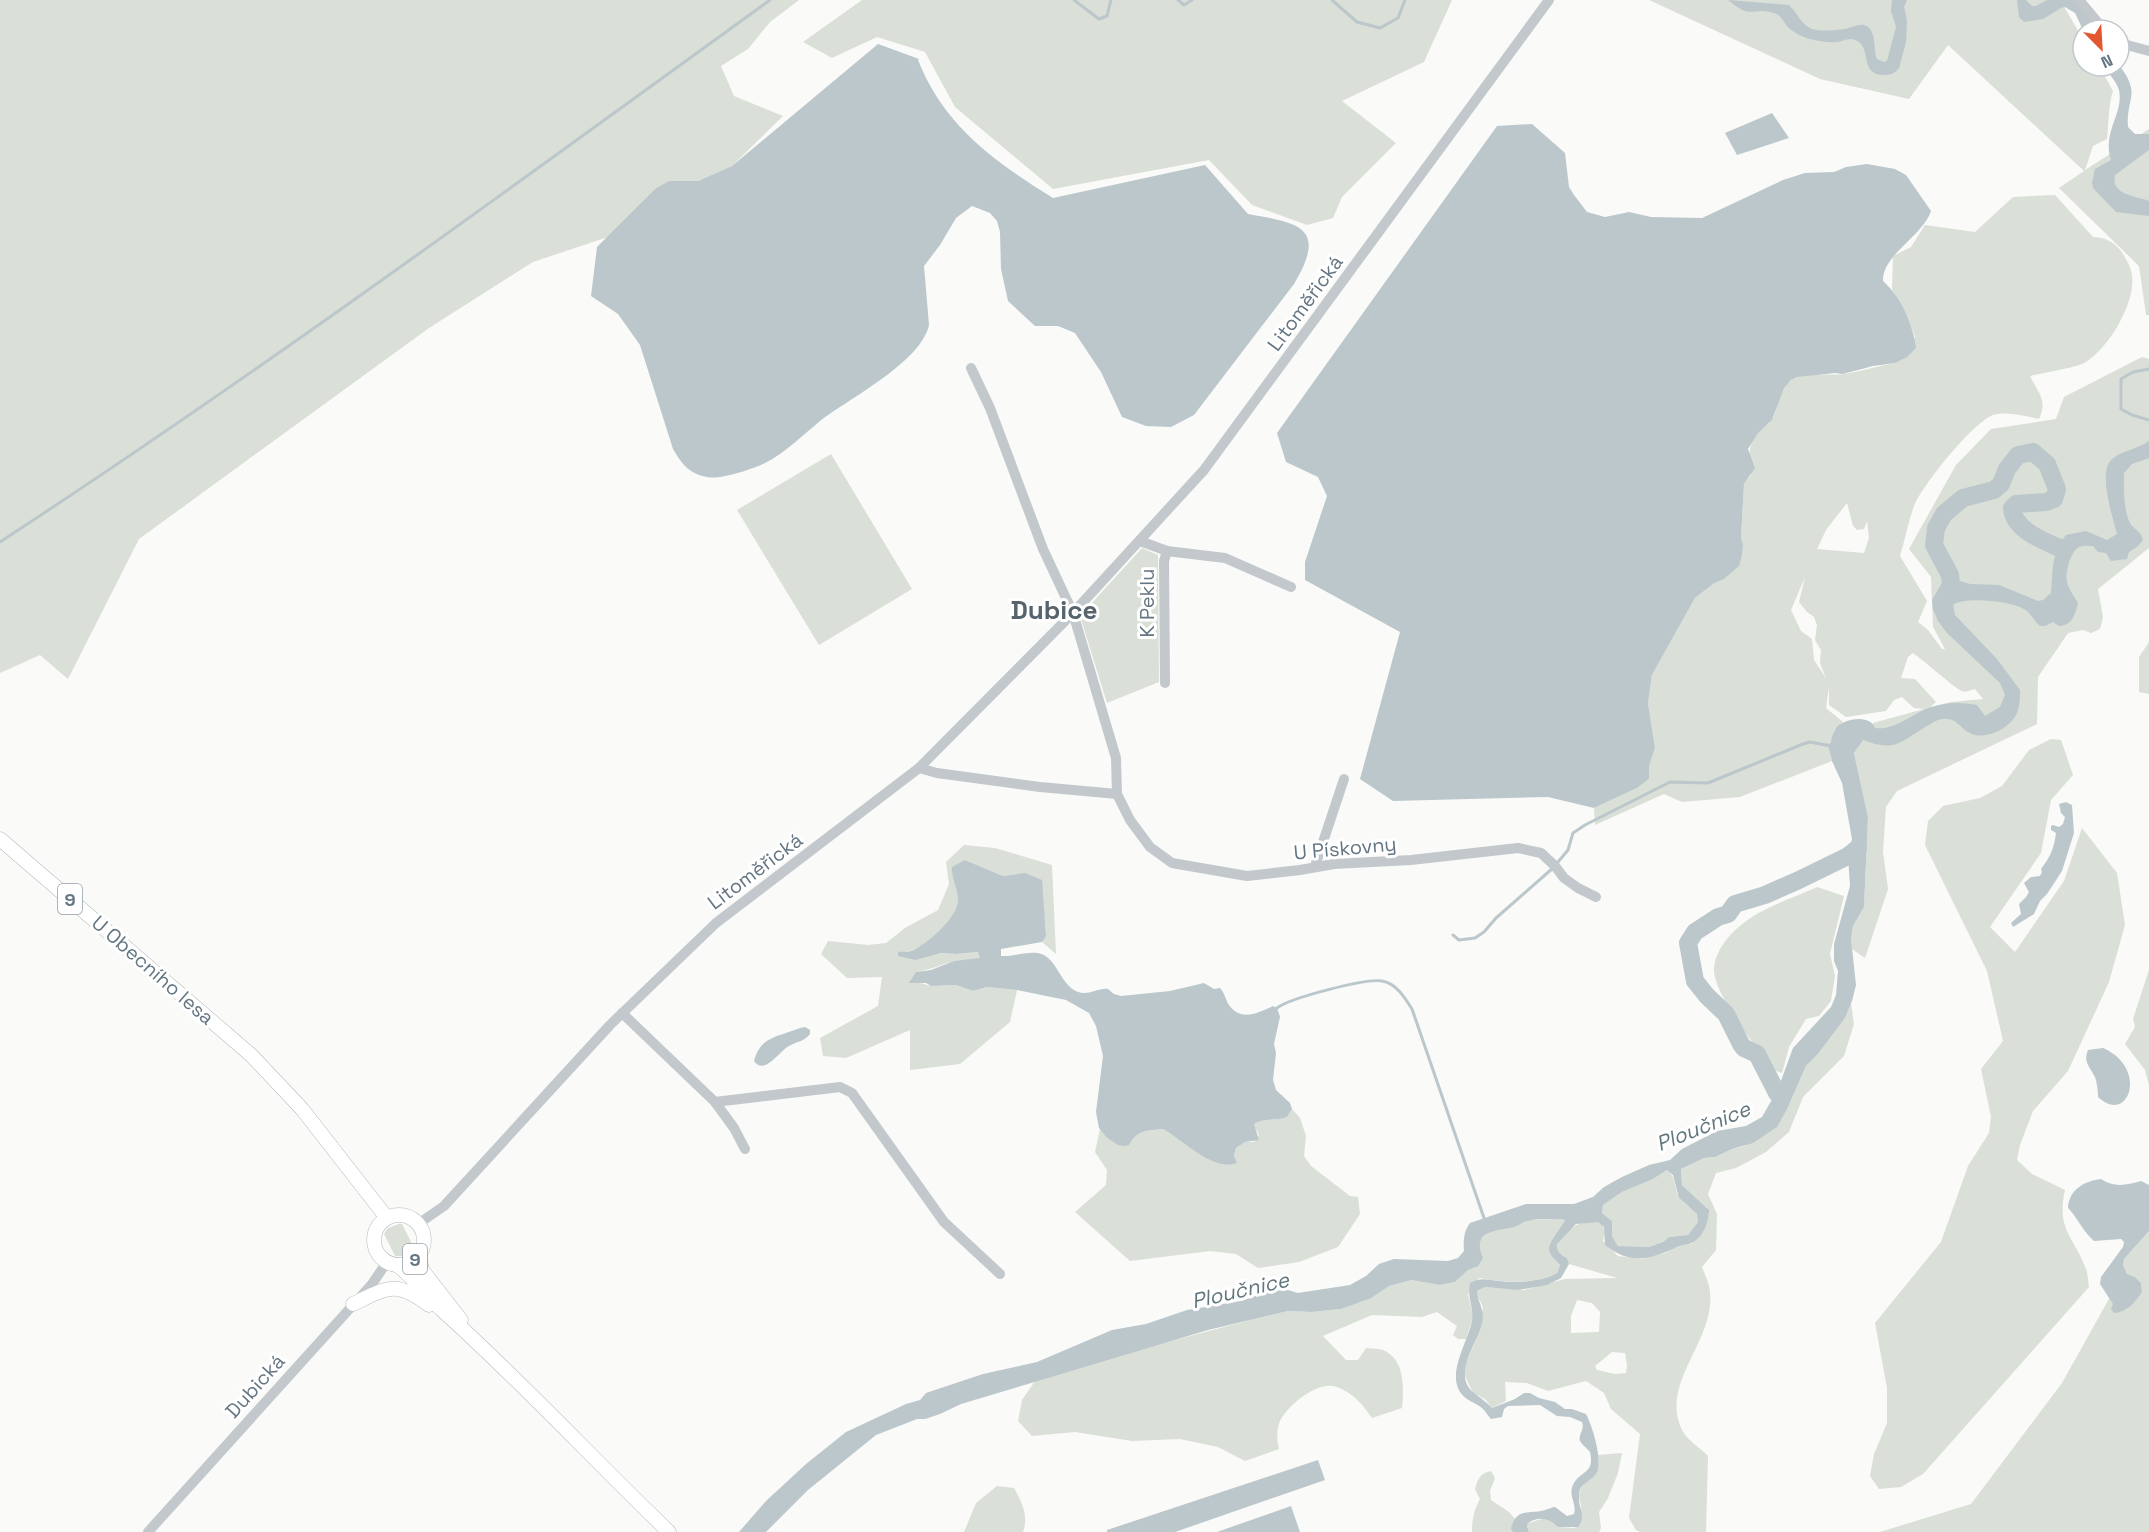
<svg xmlns="http://www.w3.org/2000/svg" width="2149" height="1532" font-family="'Space Grotesk',sans-serif">
  <style>
    .green { fill: #dadfd7; fill-rule: evenodd }
    .water { fill: #bbc7cb; fill-rule: evenodd }
    .lines { fill: none; stroke-linecap: round; stroke-linejoin: round }
    .stream { stroke: #bbc7cb; stroke-width: 3 }
    .river { stroke: #bbc7cb; stroke-width: 18 }
    .major-casing { stroke: #b5babe; stroke-width: 15 }
    .minor { stroke: #c3c8cc; stroke-width: 10 }
    .major { stroke: #fff; stroke-width: 14 }
    .labels { text-anchor: middle; dominant-baseline: central; stroke-width: 6; stroke-linejoin: round; paint-order: stroke }
    .shield { fill: #fff; stroke: #939fa8; stroke-width: 1.5 }
    .shield-label { font-size: 18px; font-weight: bold; fill: #657683 }
    .street-label { font-size: 20px; fill: #657683; stroke: #fff }
    .water-label { font-size: 21px; font-style: italic; fill: #60757c; stroke: #fff }
    .district-label { font-size: 26px; font-weight: bold; fill: #57646e; stroke: #fff }
  </style>
  <rect width="100%" height="100%" fill="#fafaf8"/>
  <g class="green">
    <polygon points="0,0 799,0 770,22 748,49 721,66 734,96 783,116 732,166 698,181 669,181 656,188 608,237 533,262 429,328 139,539 68,679 40,655 0,673"/>
    <polygon points="862,0 1452,0 1424,62 1342,101 1396,143 1342,197 1333,218 1307,225 1252,205 1209,160 1053,189 955,107 925,52 877,37 832,58 803,42"/>
    <path d="M1649 0H2060L2083 39V66H2099L2113 91C2108 106 2109 122 2107 139L2093 146 2085 170 2149 129V315H2146L2139 266 2059 188 2084 171 1948 45 1909 99 1820 79Z"/>
    <path d="M2055 195 2093 237C2105 237 2114 242 2121 251 2126 259 2131 266 2132 276 2136 303 2107 351 2084 363 2074 368 2042 373 2030 376 2038 393 2048 400 2039 419 2025 416 2007 411 1993 415 1972 423 1922 486 1914 506 1908 522 1905 540 1900 556L1927 601 1918 622 1928 630 1942 649H1945L1933 627 1931 577 1909 549 1956 465 1991 429 2056 419 2064 397 2142 357 2149 359V548L2098 589 2103 617 2100 629 2091 633 2083 630 2068 633 2038 677 2037 724 1897 791 1886 807 1883 852 1888 889 1865 958 1852 949 1851 939 1853 926 1864 907 1868 817 1854 753 1873 723 1924 709 1914 708 1902 697 1894 700 1886 711 1846 717 1829 705V687L1826 708 1843 722 1834 730 1833 740 1828 745 1832 761 1740 797 1682 802 1664 794 1595 825 1594 808 1637 788 1649 779V766L1655 748 1648 703 1652 675 1695 598 1713 584 1724 579 1743 544 1741 538 1744 484 1751 475C1749 457 1747 445 1759 431 1764 427 1770 423 1773 418 1779 406 1779 389 1790 381 1802 371 1831 376 1845 374 1862 371 1878 366 1895 363L1915 337 1908 318 1892 289 1893 256 1911 247 1925 225 1975 232 2013 197ZM1847 503 1853 526 1857 530 1864 529 1867 521 1869 538 1864 553 1817 549 1826 530ZM1805 577 1799 602 1807 612 1814 617 1817 625 1815 640 1821 650 1820 663 1826 678 1814 660 1812 639 1801 631 1791 610ZM1913 653C1922 659 1957 690 1962 691 1966 693 1971 690 1975 689L1983 699 1951 702 1929 708 1936 702 1915 679 1901 678 1908 657Z"/>
    <polygon points="831,454 912,589 819,645 737,510"/>
    <polygon points="1142,548 1158,555 1159,682 1107,703 1080,616"/>
    <polygon points="2149,642 2149,694 2139,692 2139,657"/>
    <path d="M2051 739 2061 740 2073 775 2051 800 2041 853 1990 927 2015 952 2064 881 2082 828 2117 873 2125 925 2109 982 2068 1071 2033 1111 2020 1145 2017 1160 2032 1174 2065 1190C2056 1230 2074 1236 2086 1269 2088 1274 2088 1281 2089 1287L1923 1474 1901 1487 1879 1489 1870 1476 1874 1454 1887 1423V1388L1875 1323 1941 1242 1968 1166 1989 1133 1991 1117 1981 1069 2003 1041 1987 971 1925 845 1928 821 1943 806 1980 798 2002 786 2029 750Z"/>
    <path d="M964 845 995 848 1052 865 1056 954 1042 942C1050 930 1042 919 1044 907L1017 874 1003 876 965 860 952 873C955 881 959 893 958 902 957 922 922 949 904 953L899 951 916 960 941 953 956 954 979 952 980 958C972 961 964 960 955 961 942 964 930 970 916 972L920 983 931 986 956 985 973 991 987 987 1017 990 1010 1022 960 1064 910 1070V1030L846 1058 823 1056 820 1038 878 1006 882 977 847 978 821 954 828 941 868 945 886 943 905 928 938 910 949 884 946 862Z"/>
    <path d="M1817 887 1844 896 1830 954 1835 976 1831 1001 1819 1016 1806 1019 1789 1047 1782 1073 1773 1070C1757 1048 1715 996 1714 971 1714 949 1733 930 1749 919 1765 907 1798 896 1817 887Z"/>
    <polygon points="2149,970 2149,1085 2145,1070 2125,1044 2135,1027 2133,1019"/>
    <path d="M1851 1003 1854 1024 1844 1056 1803 1097 1789 1132 1766 1152 1736 1168 1716 1173 1708 1194 1717 1214 1716 1250 1702 1267C1705 1275 1710 1285 1710 1293 1715 1341 1659 1383 1682 1430 1686 1439 1700 1448 1708 1456L1706 1532H1640L1636 1530 1629 1518 1640 1434 1611 1409 1604 1393 1586 1381 1548 1391 1527 1383 1505 1382 1506 1401 1492 1408 1485 1399 1473 1393 1464 1374 1466 1363 1476 1340 1483 1307 1478 1297 1477 1291 1485 1287 1524 1290 1565 1279 1617 1278 1569 1264 1567 1258C1561 1255 1556 1251 1557 1244 1567 1231 1585 1213 1602 1224L1605 1232 1603 1241 1618 1256 1641 1259 1665 1253 1680 1245 1691 1244 1703 1232 1709 1215 1707 1208 1682 1185 1681 1169 1704 1158 1715 1157 1732 1149 1745 1146 1788 1107 1806 1066 1818 1054 1845 1018ZM1577 1300 1592 1303 1600 1312 1599 1332 1571 1333V1316ZM1612 1352 1625 1353 1627 1365 1626 1373 1615 1374 1597 1370 1595 1366Z"/>
    <path d="M1292 1109 1300 1118 1306 1136 1304 1156 1311 1166 1350 1196 1358 1197 1360 1214 1338 1247 1299 1262 1258 1268 1236 1254 1210 1251 1130 1261 1075 1212 1106 1185 1107 1170 1095 1152 1100 1129 1106 1137 1129 1145C1138 1129 1147 1131 1163 1129 1181 1140 1216 1173 1237 1163L1234 1155 1236 1148 1245 1142H1254L1259 1135 1253 1124C1262 1118 1276 1121 1287 1117Z"/>
    <path d="M1667 1170C1678 1178 1673 1192 1682 1201 1686 1205 1693 1210 1697 1214L1698 1222 1688 1235 1669 1237 1663 1242 1649 1247 1618 1246 1612 1236V1221L1602 1213 1603 1205 1622 1192 1653 1179Z"/>
    <path d="M1561 1219 1565 1220 1564 1222C1560 1229 1545 1244 1550 1253 1551 1257 1557 1261 1560 1265L1557 1273C1534 1285 1504 1282 1479 1278L1468 1294 1473 1316 1466 1339H1458L1453 1335 1457 1326 1437 1312 1422 1317 1372 1315 1323 1336 1346 1360H1358L1366 1348C1371 1349 1380 1348 1385 1351 1405 1361 1404 1389 1402 1408L1372 1418C1362 1404 1353 1393 1337 1387 1318 1380 1288 1405 1280 1421 1276 1429 1277 1441 1279 1449L1245 1461 1218 1447 1180 1439 1132 1441 1075 1432 1032 1436 1018 1421 1022 1400 1035 1381 1130 1352 1254 1319 1288 1311 1312 1312 1341 1309 1373 1296 1389 1286 1413 1280 1440 1285 1455 1282 1468 1270 1480 1240 1489 1232 1502 1227H1515L1530 1220Z"/>
    <path d="M399 1224H402L414 1248C409 1254 403 1257 395 1256L384 1234 388 1228Z"/>
    <polygon points="2149,1231 2149,1532 1880,1532 1971,1504 2062,1383 2110,1297 2120,1312 2128,1308 2142,1292 2141,1283 2135,1277 2127,1274 2123,1265 2124,1259"/>
    <path d="M1622 1453 1618 1473 1608 1498 1599 1512 1601 1528 1599 1532H1529L1527 1526 1528 1523 1545 1518 1552 1520 1558 1527 1575 1528C1577 1522 1580 1515 1581 1509 1582 1502 1577 1498 1580 1491 1587 1474 1602 1479 1598 1455Z"/>
    <path d="M1491 1471 1495 1478 1490 1491 1491 1500 1509 1512 1515 1519 1512 1525 1513 1532H1472C1472 1520 1474 1510 1480 1499L1475 1489C1478 1479 1480 1473 1491 1471Z"/>
    <path d="M997 1486 1014 1488C1022 1503 1029 1516 1023 1532H964L976 1503Z"/>
  </g>
  <g class="water">
    <path d="M1728 0 1789 5C1797 12 1801 25 1812 29 1821 32 1835 30 1845 29 1855 27 1867 18 1873 35 1875 43 1874 51 1877 59L1884 62 1887 61 1896 27 1891 11 1892 0H1907L1904 7 1907 20 1906 42 1899 68C1895 73 1891 75 1884 75 1858 75 1873 46 1855 40 1848 37 1844 41 1838 42 1832 43 1816 41 1810 39 1805 38 1795 33 1790 29 1784 24 1783 16 1774 13 1750 6 1753 21 1728 0Z"/>
    <polygon points="2017,0 2026,0 2032,6 2036,6 2047,0 2076,0 2092,22 2095,30 2083,30 2075,13 2065,7 2061,8 2043,19 2024,22 2019,17"/>
    <path d="M878 44 919 59 918 60C944 126 995 162 1053 198L1205 165 1248 214C1299 223 1328 227 1294 284L1194 415 1171 427 1146 426 1122 417 1101 372 1075 333 1058 326H1035L1008 301 1001 269 1000 232 997 221 990 213 972 206 956 218 940 245 924 266 929 325C921 362 850 398 820 421 803 435 785 453 765 463 753 469 720 480 707 477 689 474 681 463 673 449L640 345 618 314 591 296 597 247 656 188 669 181H698L732 166Z"/>
    <path d="M2119 65C2142 95 2126 97 2128 127L2135 134H2149V150L2115 175C2110 195 2137 196 2149 201V216L2116 212 2093 188 2092 183 2095 169 2111 160C2102 131 2124 114 2119 90 2116 81 2109 74 2104 66Z"/>
    <polygon points="1772,113 1789,138 1737,155 1725,133"/>
    <path d="M1532 124 1565 153 1569 187 1574 195 1587 212 1605 217 1629 212 1651 217 1702 218 1783 180 1805 173 1834 172 1846 167 1867 164 1895 169 1906 175 1931 211C1922 237 1882 255 1883 281 1901 297 1913 324 1916 348L1907 357 1895 363 1873 366 1843 374 1835 373 1797 377 1791 380 1784 388 1772 420 1758 433 1748 449 1755 468 1744 484 1741 538 1743 544 1742 555 1739 566 1724 579 1713 584 1695 598 1652 675 1648 703 1655 748 1649 766V779L1637 788 1594 808 1548 797 1393 801 1360 779 1400 632 1305 580V562L1327 496 1318 477 1286 462 1277 433 1497 126Z"/>
    <path d="M2149 441V458L2132 464 2124 473C2124 488 2123 506 2129 521 2132 529 2141 530 2143 540L2137 547 2129 552 2127 559 2111 561 2106 553 2098 552 2093 546C2089 546 2083 545 2079 547 2070 552 2065 573 2067 582 2069 590 2074 596 2078 603 2075 614 2073 625 2059 626L2053 622 2045 626H2040C2034 621 2031 613 2024 609 2012 601 1963 596 1953 605L1955 615 1997 659 2020 690C2020 697 2020 705 2017 713 2011 727 1990 738 1975 735 1959 731 1958 714 1938 720 1933 722 1927 726 1922 729 1897 745 1893 751 1863 740L1854 753 1868 817 1864 907 1853 926 1851 939 1856 985 1852 1001 1845 1018 1818 1054 1806 1066 1788 1107 1777 1127 1753 1143 1732 1149 1715 1157 1704 1158 1681 1169 1682 1185 1709 1210C1709 1223 1702 1240 1689 1244 1684 1245 1679 1245 1675 1248 1648 1260 1631 1265 1605 1245L1604 1227 1598 1222 1576 1224 1557 1244C1556 1251 1561 1255 1567 1258L1569 1264 1561 1278 1547 1285 1518 1290 1485 1287 1477 1291C1478 1303 1485 1310 1482 1323 1478 1343 1451 1375 1474 1393 1482 1399 1485 1401 1492 1408L1515 1399 1524 1393H1530L1539 1398 1555 1402 1565 1409H1572L1586 1414C1592 1425 1605 1465 1595 1475 1588 1483 1579 1484 1579 1496 1578 1508 1587 1516 1578 1527H1558C1549 1518 1539 1516 1528 1523L1527 1526 1529 1532H1513L1511 1529C1516 1506 1531 1515 1545 1510 1549 1509 1552 1507 1555 1507L1567 1516 1574 1514C1577 1503 1568 1496 1573 1485 1580 1470 1595 1475 1590 1452 1587 1448 1582 1445 1580 1441 1578 1434 1585 1430 1582 1422L1570 1417 1557 1416 1540 1405 1508 1406 1504 1409 1502 1417 1491 1419C1487 1415 1486 1411 1482 1408 1475 1402 1466 1401 1460 1392 1447 1372 1469 1340 1472 1320 1474 1308 1467 1299 1470 1283 1481 1277 1487 1280 1499 1281 1517 1283 1541 1282 1557 1273L1560 1265C1557 1261 1551 1257 1550 1253 1545 1245 1560 1229 1564 1222L1565 1220 1561 1219C1551 1220 1537 1218 1528 1221 1523 1222 1519 1226 1514 1227 1495 1231 1471 1231 1483 1258L1478 1266 1468 1270 1455 1282 1440 1285 1412 1280 1389 1286 1371 1298 1341 1309 1312 1312 1288 1311 1208 1330 961 1404 940 1414 925 1419H917L876 1435 808 1490 766 1532H739L766 1501 806 1464 846 1432 906 1404 920 1400 926 1393 983 1374 1037 1362 1112 1330 1146 1324 1187 1310 1241 1301 1269 1291 1288 1290 1298 1293 1350 1285 1366 1276 1379 1264 1394 1259 1448 1261 1458 1258 1464 1251C1463 1242 1464 1230 1470 1223L1526 1204H1574L1593 1197 1604 1187 1622 1177 1649 1165 1670 1160 1682 1149 1717 1131 1746 1126 1762 1117 1778 1089 1793 1048 1831 1007 1836 995 1838 971 1834 961V944L1850 886 1848 856 1852 839 1842 783 1832 761 1828 745 1831 742C1832 737 1833 732 1836 728 1844 718 1870 714 1875 728 1895 731 1913 713 1931 707 1947 702 1961 702 1977 705L1985 716 2000 707 2005 695 2000 683 1947 633 1938 621 1933 609 1932 600 1943 581 1950 578 1970 584 1999 585 2038 601 2043 600 2051 593C2053 573 2051 552 2066 535L2086 531 2107 540 2117 534C2113 518 2098 474 2111 460 2120 451 2138 449 2149 441ZM1667 1170 1673 1175 1679 1198 1697 1214 1698 1222 1688 1235 1669 1237 1663 1242 1649 1247 1618 1246 1612 1236V1221L1602 1213 1603 1205 1622 1192 1653 1179Z"/>
    <path d="M2066 802 2072 805 2074 833 2062 871 2047 894 2040 901 2034 914 2013 927 2011 923 2021 914 2019 904 2026 897 2029 892 2024 883 2031 877 2040 876 2042 872 2041 869C2051 856 2054 848 2056 833L2051 830V826L2053 825 2059 827 2063 824 2065 817 2061 813 2059 804Z"/>
    <path d="M965 860 1003 876 1025 873 1042 880 1046 936 1042 942 1001 949V956C1015 957 1031 949 1044 955 1060 964 1063 993 1085 993 1093 993 1100 988 1108 989L1114 994 1121 996 1170 991 1204 983 1214 989 1220 988C1225 993 1225 999 1229 1005 1241 1022 1258 1013 1273 1006L1277 1008 1280 1017 1274 1044 1276 1053 1273 1080 1276 1090 1290 1103 1292 1109 1287 1117C1277 1121 1262 1118 1254 1124L1259 1140 1245 1142 1236 1148 1234 1155 1237 1163C1215 1173 1182 1140 1163 1129 1147 1131 1138 1129 1129 1145L1124 1146 1118 1145 1106 1137 1099 1128 1096 1112 1103 1056 1096 1026 1089 1013 1066 1000 1017 990 987 987 973 991 956 985 931 986 926 983H909L916 972 931 970 954 961 980 958 978 952 956 954 941 953 916 960 898 956V952C903 951 906 953 911 951 926 945 958 918 958 900 958 888 951 878 952 867Z"/>
    <path d="M805 1027 810 1030V1034C804 1042 797 1041 789 1046 779 1051 765 1076 754 1061 759 1042 770 1038 786 1033 793 1031 798 1028 805 1027Z"/>
    <path d="M2103 1048C2149 1068 2129 1126 2098 1097 2098 1091 2097 1083 2095 1077 2090 1067 2083 1062 2088 1050Z"/>
    <path d="M2101 1179C2114 1188 2127 1185 2141 1181L2149 1185V1231L2124 1259 2123 1265 2127 1274 2135 1277 2141 1283 2142 1292C2135 1302 2128 1312 2114 1313L2111 1309 2113 1304 2100 1284 2101 1277 2123 1247 2124 1242 2121 1239 2094 1241C2081 1229 2078 1218 2068 1208 2069 1189 2085 1181 2101 1179Z"/>
    <polygon points="1318,1460 1325,1480 1175,1532 1107,1532 1107,1530"/>
    <polygon points="1291,1506 1300,1532 1217,1532"/>
  </g>
  <g class="lines">
    <g class="stream">
      <polyline points="1074,0 1099,19 1107,16 1111,0"/>
      <polyline points="1178,0 1184,5 1192,0"/>
      <polyline points="1332,0 1357,22 1380,28 1398,18 1405,0"/>
      <polyline points="2149,369 2133,372 2121,379 2121,409 2132,415 2149,420"/>
      <path d="M0 542C263 370 516 184 770 0"/>
      <polyline points="1558,862 1568,850 1573,833 1585,825 1670,782 1708,783 1803,744 1810,742 1831,746"/>
      <polyline points="1453,935 1459,940 1475,938 1484,932 1496,918 1553,868"/>
      <path d="M1277 1008C1290 998 1366 978 1382 981 1396 983 1405 998 1412 1009L1484 1218"/>
    </g>
    <g class="river">
      <path d="M1952 593 1950 575 1934 545 1936 528 1944 514 1963 498 1994 490 2001 484 2007 469 2018 455 2033 452 2047 464 2057 489 2054 499 2046 502 2016 504 2012 508C2013 530 2046 542 2064 550"/>
      <polyline points="1782,1098 1777,1093 1757,1054 1744,1048 1741,1044 1726,1014 1707,996 1695,981 1688,943 1695,932 1718,917 1728,914 1735,904 1765,895 1799,880 1848,856 1858,848"/>
    </g>
    <defs>
      <g id="major">
        <polyline points="0,839 251,1055 302,1109 387,1218"/>
        <circle cx="399" cy="1240" r="25"/>
        <polyline points="419,1255 422,1270 461,1320"/>
        <path d="M397 1265C415 1278 426 1296 442 1310 521 1381 593 1459 669 1532"/>
        <path d="M353 1304C388 1287 396 1280 429 1305"/>
      </g>
    </defs>
    <use href="#major" class="major-casing"/>
    <g class="minor">
      <polyline points="2079,0 2104,30"/>
      <polyline points="2119,40 2127,45 2149,51"/>
      <polyline points="971,368 990,408 1043,549 1073,613 1116,758 1117,794 1130,820 1150,847 1172,863 1247,876 1300,870 1334,864 1411,860 1518,848 1541,853 1555,866 1564,878 1578,888 1596,897"/>
      <polyline points="1140,541 1167,551 1164,561 1165,683"/>
      <polyline points="1167,551 1225,558 1291,587"/>
      <polyline points="919,768 937,773 1040,787 1117,794"/>
      <polyline points="1315,866 1344,779"/>
      <polyline points="622,1013 715,1102 734,1128 745,1149"/>
      <polyline points="715,1102 840,1087 852,1093 944,1222 1000,1274"/>
      <polyline points="418,1224 444,1206 610,1025 716,923 919,768 1073,613 1204,470 1549,0"/>
      <polyline points="148,1532 372,1284 387,1262"/>
    </g>
    <use href="#major" class="major"/>
  </g>
  <g class="labels">
    <g class="shield">
      <rect x="58" y="884" width="24" height="30" rx="4.5"/>
      <rect x="403" y="1244" width="24" height="30" rx="4.5"/>
    </g>
    <g class="shield-label">
      <text x="70" y="899">9</text>
      <text x="415" y="1259">9</text>
    </g>
    <g class="street-label">
      <text transform="translate(1305 303) rotate(-54)">Litoměřická</text>
      <text transform="translate(1147 603) rotate(-90)">K Peklu</text>
      <text transform="translate(1345 848) rotate(-5)">U Pískovny</text>
      <text transform="translate(755 871) rotate(-37)">Litoměřická</text>
      <text transform="translate(153 970) rotate(41)">U Obecního lesa</text>
      <text transform="translate(255 1386) rotate(-48)">Dubická</text>
    </g>
    <g class="water-label">
      <text transform="translate(1703 1126) rotate(-22)">Ploučnice</text>
      <text transform="translate(1240 1290) rotate(-13)">Ploučnice</text>
    </g>
    <g class="district-label">
      <text x="1054" y="610">Dubice</text>
    </g>
  </g>
  <g transform="translate(2101 48) rotate(156)"><circle r="28" fill="#ffffff" stroke="#c1c8cd" stroke-width="1.5"/>
  <path d="M0-4.5L10 22L0 15L-10 22Z" fill="#e4572e"/>
  <text y="-9" font-size="16" font-weight="bold" text-anchor="middle" fill="#657683">N</text>
  </g>
</svg>
